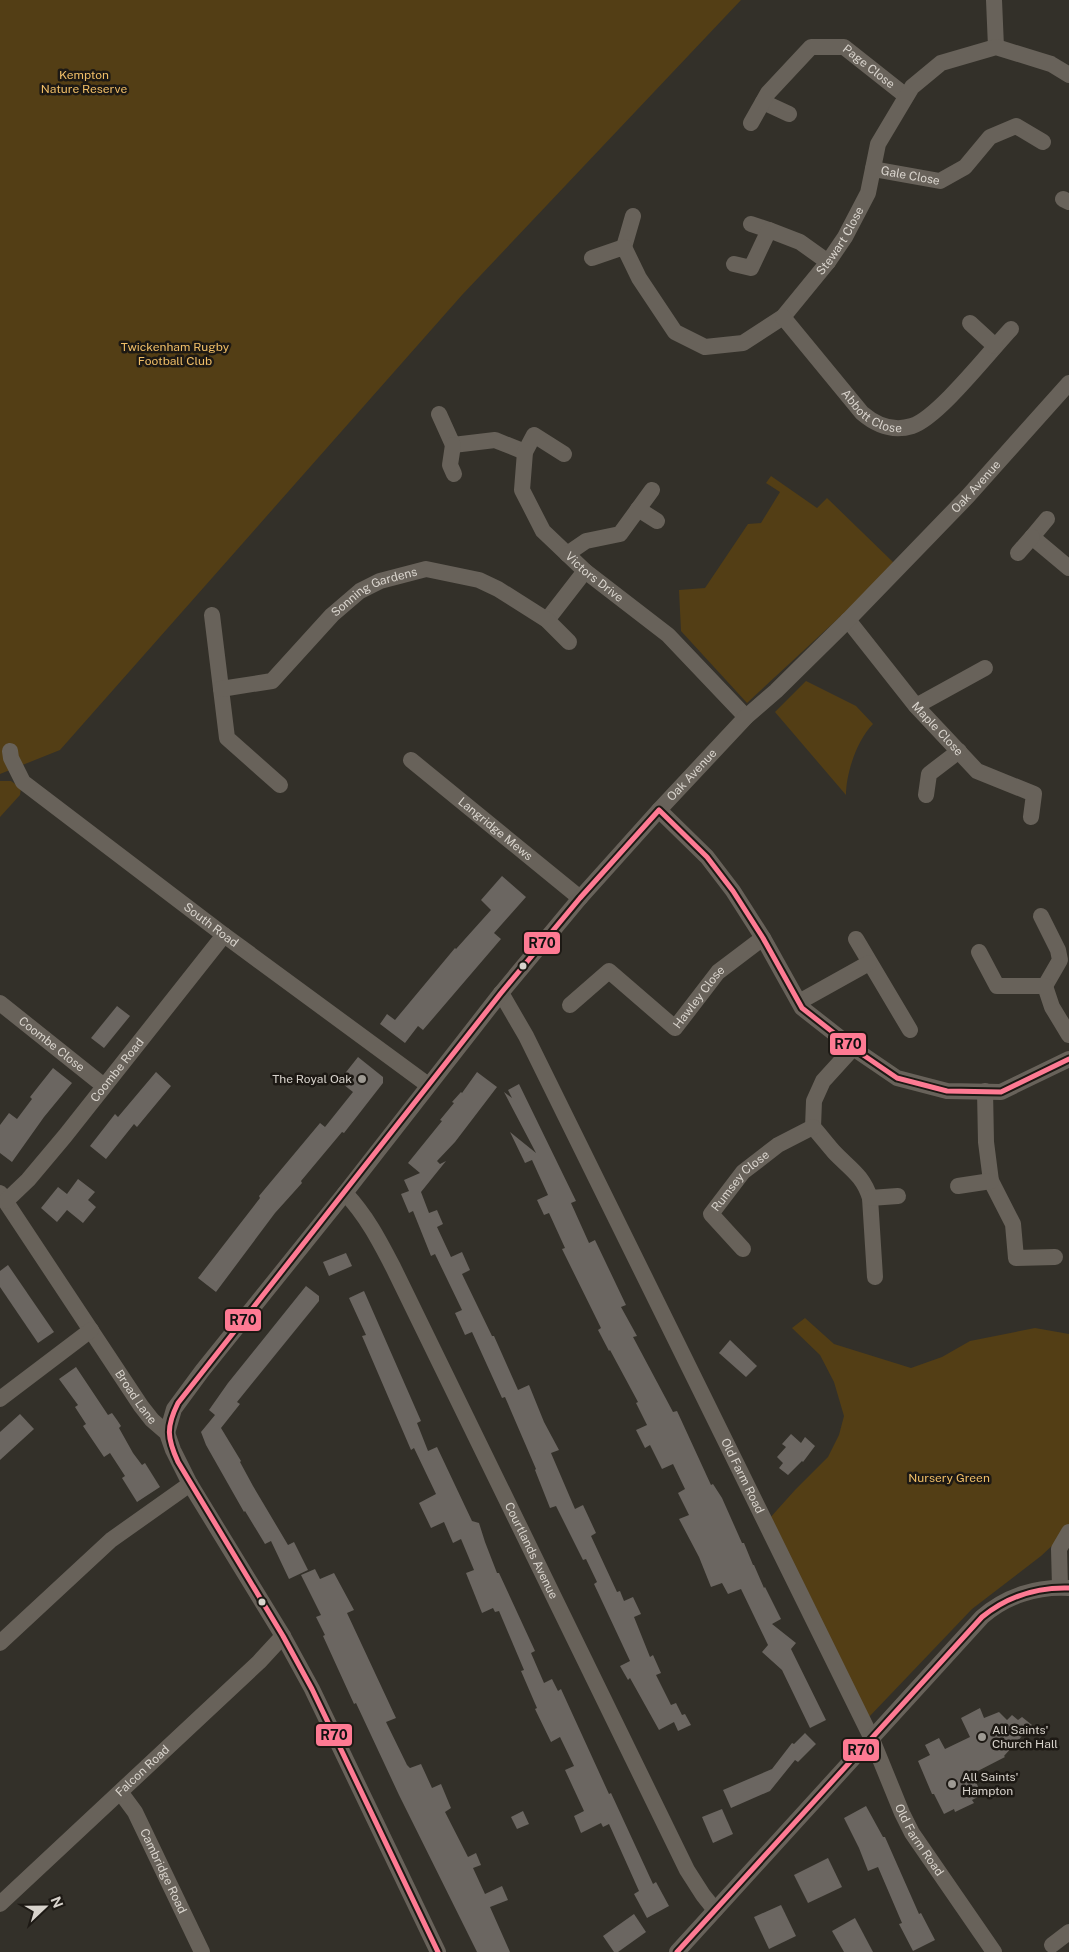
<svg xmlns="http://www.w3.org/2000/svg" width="1069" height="1952" font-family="'Public Sans',sans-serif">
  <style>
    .green { fill: #533e15 }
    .building { fill: #6b6661 }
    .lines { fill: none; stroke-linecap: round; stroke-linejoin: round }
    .minor { stroke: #68625a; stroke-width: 16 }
    .bus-1-casing { stroke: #1d1914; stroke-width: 9 }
    .bus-1 { stroke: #fe7a93; stroke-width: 5 }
    .bus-dot { fill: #d8d3cc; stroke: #1d1914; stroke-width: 2 }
    .poi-dot { fill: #9e9a93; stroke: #1d1914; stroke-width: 2 }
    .labels { text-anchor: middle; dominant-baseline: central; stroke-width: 5; stroke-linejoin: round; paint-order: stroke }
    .street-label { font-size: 12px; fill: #d8d3cc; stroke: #1d1914 }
    .park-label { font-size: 12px; fill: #f0be67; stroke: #1d1914 }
    .poi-label { font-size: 12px; fill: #d8d3cc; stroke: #1d1914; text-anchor: start }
    .line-badge { stroke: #1d1914; stroke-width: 2 }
    .pale-badge-label { font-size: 14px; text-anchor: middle; font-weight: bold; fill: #111 }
  </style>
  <rect width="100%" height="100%" fill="#333029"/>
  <g class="green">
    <polygon points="0,0 741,0 462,295 60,750 0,774"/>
    <polygon points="771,476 817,508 827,498 896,565 747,703 681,631 679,590 705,588 748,524 761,523 780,492 766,483"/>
    <path d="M806 681 856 706 873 724C857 740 846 773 846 795L775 712Z"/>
    <polygon points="0,781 11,781 21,788 20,795 0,817"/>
    <polygon points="805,1318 834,1344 911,1368 942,1357 970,1341 1035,1328 1069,1334 1069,1530 1041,1556 972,1609 868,1718 769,1519 795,1490 828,1457 839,1435 844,1416 834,1382 820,1355 792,1328"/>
  </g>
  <g class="building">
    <polygon points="502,876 526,897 494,933 501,939 423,1030 418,1026 405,1043 380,1024 387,1014 395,1020 455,948 456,949 491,910 481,900"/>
    <polygon points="117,1006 130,1016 104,1048 91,1038"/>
    <polygon points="358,1057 383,1077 383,1083 344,1133 342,1132 301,1181 302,1183 275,1213 216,1292 198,1278 260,1198 259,1196 320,1123 325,1127 353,1092 339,1081"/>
    <polygon points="53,1068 72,1083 44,1117 12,1162 0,1153 0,1125 9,1113 17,1119 32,1099 30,1097"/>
    <polygon points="156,1072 171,1086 137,1127 134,1124 106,1159 90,1146 115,1114 118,1117"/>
    <polygon points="477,1072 497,1087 455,1142 437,1161 440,1164 446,1161 421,1192 429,1213 437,1210 443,1224 437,1227 451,1257 462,1252 470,1270 462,1274 492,1336 494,1336 518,1390 529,1385 544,1422 559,1450 551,1453 575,1509 583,1505 596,1533 591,1536 617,1592 620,1591 624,1601 633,1597 641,1614 634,1617 650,1657 653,1655 661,1673 656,1675 671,1705 676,1703 682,1715 685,1714 691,1725 678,1731 674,1722 659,1730 630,1678 628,1680 620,1666 630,1661 594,1584 597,1582 586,1559 583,1560 556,1506 550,1508 535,1470 536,1469 505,1397 502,1398 472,1332 465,1335 455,1313 462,1310 435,1254 431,1256 413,1211 409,1213 401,1194 409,1191 404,1180 420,1173 408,1163 442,1121 440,1120 454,1103 452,1102 461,1092 462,1093"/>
    <polygon points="519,1084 576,1201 571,1203 589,1243 595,1240 626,1305 621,1307 637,1336 633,1337 673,1412 677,1411 711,1485 713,1484 722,1498 742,1543 744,1543 753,1565 754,1565 764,1588 765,1587 781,1619 772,1624 796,1643 791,1649 826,1720 810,1728 782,1670 762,1652 768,1645 741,1589 728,1594 722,1583 711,1587 699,1557 679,1519 689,1515 678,1493 685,1489 673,1464 662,1469 650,1445 645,1448 636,1430 647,1425 636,1403 638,1402 610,1350 609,1351 598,1330 601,1328 562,1249 565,1248 549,1213 544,1215 537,1200 548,1195 532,1160 525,1163 510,1132 536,1153 504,1092 512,1098 508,1090"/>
    <polygon points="78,1179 95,1192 88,1200 96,1207 83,1223 67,1210 57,1222 41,1208 58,1187 67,1194"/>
    <polygon points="346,1253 352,1266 329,1276 323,1262"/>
    <polygon points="8,1265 54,1332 38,1343 0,1287 0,1271"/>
    <polygon points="306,1286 319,1296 319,1301 237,1402 240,1404 221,1428 241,1461 240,1462 253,1486 288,1545 294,1542 308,1570 289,1579 271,1541 265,1544 245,1511 244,1512 206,1445 201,1432 215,1415 209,1410 228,1383"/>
    <polygon points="364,1291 421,1421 417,1423 428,1451 437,1447 472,1521 479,1523 485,1542 497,1573 499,1573 535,1651 531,1653 544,1683 552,1679 558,1691 561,1689 609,1794 611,1793 653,1884 656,1882 669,1906 647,1918 634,1894 639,1891 609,1824 603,1827 601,1823 581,1833 574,1816 584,1811 565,1770 574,1766 560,1737 551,1742 535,1709 537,1708 521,1671 524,1670 499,1611 495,1612 493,1608 482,1613 466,1573 474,1570 461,1539 453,1543 444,1522 431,1528 419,1503 436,1494 414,1448 411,1450 362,1336 366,1335 349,1298"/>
    <polygon points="730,1340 757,1366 746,1377 719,1353"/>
    <polygon points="76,1367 108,1415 112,1413 117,1420 121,1426 119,1428 133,1453 142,1465 145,1463 160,1487 137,1502 122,1478 125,1476 110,1453 104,1457 83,1426 86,1424 75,1407 78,1405 59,1379"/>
    <polygon points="20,1414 34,1429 0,1460 0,1432"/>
    <polygon points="791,1434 801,1443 805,1437 815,1446 803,1462 802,1461 788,1475 779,1468 783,1463 777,1457 786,1447 782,1444"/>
    <polygon points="315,1569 320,1579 334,1573 354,1610 347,1613 396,1718 386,1722 407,1765 410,1768 421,1764 432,1788 441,1784 451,1808 445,1812 468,1857 476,1853 481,1865 473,1868 485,1894 502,1886 508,1900 490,1907 510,1952 477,1952 399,1795 356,1703 354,1704 323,1636 325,1635 316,1617 321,1615 301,1575"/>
    <polygon points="980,1708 984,1718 999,1712 1007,1720 1012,1715 1018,1720 1022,1717 1032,1725 1004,1756 1005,1757 972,1774 982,1795 972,1800 974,1803 955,1812 954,1809 944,1814 934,1794 932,1794 918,1761 930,1755 925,1745 939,1738 945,1749 970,1737 961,1718"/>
    <polygon points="805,1733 816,1744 798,1762 795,1760 770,1791 731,1808 723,1790 772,1769 792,1743 794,1744"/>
    <polygon points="866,1806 883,1837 885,1837 919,1914 921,1913 935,1940 913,1951 899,1924 902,1923 878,1867 868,1871 859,1848 844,1818"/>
    <polygon points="722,1809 733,1834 713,1843 702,1817"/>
    <polygon points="523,1811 529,1824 517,1829 511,1817"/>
    <polygon points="828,1858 842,1887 808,1903 794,1875"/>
    <polygon points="781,1905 796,1936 769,1949 754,1917"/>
    <polygon points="634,1914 646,1932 618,1952 614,1952 603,1936"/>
    <polygon points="855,1918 873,1952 844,1952 832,1931"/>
  </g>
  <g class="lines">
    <g class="minor">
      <polyline points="994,0 996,47"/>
      <polyline points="763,102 789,114"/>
      <path id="s1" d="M751 123 768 93 811 47H844L906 96"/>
      <path id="s2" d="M873 169 940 181 965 167 990 137 1016 126 1043 142"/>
      <polyline points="1063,199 1069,202"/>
      <polyline points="751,224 769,230"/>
      <polyline points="624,247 633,216"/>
      <path id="s3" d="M592 258 624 247 639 278 675 332 705 347 743 343 783 317 828 262 845 237 868 193 878 144 912 87 941 63 996 47 1051 64 1069 75"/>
      <polyline points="734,264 751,268 769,230 800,242 828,262"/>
      <path id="s4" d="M783 317 862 413C876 425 893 432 912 426 938 418 990 351 1011 329"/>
      <polyline points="970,323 995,346"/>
      <polyline points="439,414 453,445 495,440 525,452"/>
      <polyline points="453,445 450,465 454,474"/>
      <path id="s5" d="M564 454 534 435 525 452 522 490 543 531 585 571 668 635 746 717"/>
      <polyline points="638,509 657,521"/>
      <polyline points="1047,519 1032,537 1069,568"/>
      <polyline points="1018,553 1032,537"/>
      <polyline points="567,554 586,541 620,534 652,490"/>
      <polyline points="212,615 227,738 280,785"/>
      <polyline points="547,620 585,571"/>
      <path id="s6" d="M848 620 916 706 977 771 1034 794 1031 817"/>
      <path id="s7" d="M221 689 272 681 332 615 360 591 380 581 426 569 479 580 498 589 547 620 569 642"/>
      <polyline points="916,706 985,668"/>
      <path id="s8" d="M10 751 11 758 23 782 224 935 428 1085"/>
      <path id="s9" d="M411 760 580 898"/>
      <polyline points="926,795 929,774 959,751"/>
      <polyline points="659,810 707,857 733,891 763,938 802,1008 853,1048 897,1078 947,1091 1001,1092 1069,1059"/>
      <polyline points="1041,916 1058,950 1060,960 1045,986"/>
      <polyline points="856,939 910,1030"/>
      <polyline points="979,952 997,986 1045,986 1052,1007 1069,1035"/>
      <path id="s10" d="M501 993 526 1036 871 1737 902 1813 912 1833 994 1952"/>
      <polyline points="799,1002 869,963"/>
      <path id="s11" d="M0 1003 104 1086"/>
      <path id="s12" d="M570 1005 609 971 675 1028 718 972 763 938"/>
      <path d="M853 1048 823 1081 814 1101 813 1127C820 1135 827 1144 834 1152 849 1168 863 1175 870 1198L875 1277"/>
      <polyline points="985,1091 986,1142 991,1181 1013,1224 1016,1258 1055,1257"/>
      <polyline points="958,1186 991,1181"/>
      <path id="s13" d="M0 1193 141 1406 152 1420 167 1433 173 1450 190 1484 283 1636 312 1689 438 1952"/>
      <path id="s14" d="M345 1193C366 1215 379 1240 393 1267L687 1870 703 1895 715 1910"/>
      <polyline points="870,1198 898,1196"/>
      <path id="s15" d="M6 1201 28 1180 65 1136 224 935"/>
      <path id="s16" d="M743 1249 711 1214 743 1172 778 1145 813 1127"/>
      <polyline points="0,1399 91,1330"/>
      <path id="s17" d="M167 1433 174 1409 202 1371 345 1193 501 993 580 898 659 810 746 717 776 691 848 620 968 496 1069 383"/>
      <polyline points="1060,1587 1059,1549 1069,1532"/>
      <polyline points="0,1643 111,1540 190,1484"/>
      <path id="s18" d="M121 1793 135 1812 202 1952"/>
      <path id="s19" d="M0 1904 259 1662 283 1636"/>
      <polyline points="1052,1945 1069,1932"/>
      <path d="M677 1952 982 1617C1006 1596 1037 1586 1069 1588"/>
    </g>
    <defs>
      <g id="bus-1">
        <path d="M438 1952 312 1689 283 1636 178 1462C167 1438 166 1427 178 1403L501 993 580 898 659 810 707 857 733 891 763 938 802 1008 853 1048 897 1078 947 1091 1001 1092 1069 1059"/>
        <path d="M677 1952 982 1617C1008 1596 1036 1587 1069 1588"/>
      </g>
    </defs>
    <use href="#bus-1" class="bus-1-casing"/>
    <use href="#bus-1" class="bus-1"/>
  </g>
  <g class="bus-dot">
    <circle cx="523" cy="966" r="4.5"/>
    <circle cx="262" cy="1602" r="4.5"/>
  </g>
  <g class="poi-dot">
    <circle cx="362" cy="1079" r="5"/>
    <circle cx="982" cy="1737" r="5"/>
    <circle cx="952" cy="1784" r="5"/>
  </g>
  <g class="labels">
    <g class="street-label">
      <text stroke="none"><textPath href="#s1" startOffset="162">Page Close</textPath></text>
      <text stroke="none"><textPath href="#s2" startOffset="38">Gale Close</textPath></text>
      <text stroke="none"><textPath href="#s3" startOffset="348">Stewart Close</textPath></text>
      <text stroke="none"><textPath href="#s4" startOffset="132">Abbott Close</textPath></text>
      <text stroke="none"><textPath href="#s17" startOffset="1249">Oak Avenue</textPath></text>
      <text stroke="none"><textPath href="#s5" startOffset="208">Victors Drive</textPath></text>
      <text stroke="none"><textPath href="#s7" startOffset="190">Sonning Gardens</textPath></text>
      <text stroke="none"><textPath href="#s6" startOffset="141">Maple Close</textPath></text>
      <text stroke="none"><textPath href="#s17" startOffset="844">Oak Avenue</textPath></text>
      <text stroke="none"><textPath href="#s9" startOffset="109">Langridge Mews</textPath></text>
      <text stroke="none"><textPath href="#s8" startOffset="270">South Road</textPath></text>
      <text stroke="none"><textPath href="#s12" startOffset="178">Hawley Close</textPath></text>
      <text stroke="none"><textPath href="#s11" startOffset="66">Coombe Close</textPath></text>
      <text stroke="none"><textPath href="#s15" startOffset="172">Coombe Road</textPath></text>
      <text stroke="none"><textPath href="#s16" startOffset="92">Rumsey Close</textPath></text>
      <text stroke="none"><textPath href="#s13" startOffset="245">Broad Lane</textPath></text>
      <text stroke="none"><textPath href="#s10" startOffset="540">Old Farm Road</textPath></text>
      <text stroke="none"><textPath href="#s14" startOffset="404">Courtlands Avenue</textPath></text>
      <text stroke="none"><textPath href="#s19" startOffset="195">Falcon Road</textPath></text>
      <text stroke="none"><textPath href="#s10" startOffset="945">Old Farm Road</textPath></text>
      <text stroke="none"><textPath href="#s18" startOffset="89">Cambridge Road</textPath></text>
    </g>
    <g class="park-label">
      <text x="84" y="75">Kempton<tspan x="84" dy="14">Nature Reserve</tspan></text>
      <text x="175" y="347">Twickenham Rugby<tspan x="175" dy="14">Football Club</tspan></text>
      <text x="949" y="1478">Nursery Green</text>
    </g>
    <g class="poi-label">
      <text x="352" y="1079" text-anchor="end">The Royal Oak</text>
      <text x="992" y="1730">All Saints'<tspan x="992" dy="14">Church Hall</tspan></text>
      <text x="962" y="1777">All Saints'<tspan x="962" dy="14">Hampton</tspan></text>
    </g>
  </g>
  <g class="line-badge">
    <rect x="523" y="931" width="38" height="24" rx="5" fill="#fe7a93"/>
    <rect x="829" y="1032" width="38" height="24" rx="5" fill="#fe7a93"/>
    <rect x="224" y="1308" width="38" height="24" rx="5" fill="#fe7a93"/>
    <rect x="315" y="1723" width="38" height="24" rx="5" fill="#fe7a93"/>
    <rect x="842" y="1738" width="38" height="24" rx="5" fill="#fe7a93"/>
  </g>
  <g class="pale-badge-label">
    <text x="542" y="948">R70</text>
    <text x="848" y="1049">R70</text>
    <text x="243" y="1325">R70</text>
    <text x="334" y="1740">R70</text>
    <text x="861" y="1755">R70</text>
  </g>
  <g transform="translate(45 1907) rotate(68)" stroke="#1d1914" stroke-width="4" paint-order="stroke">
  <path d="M0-4L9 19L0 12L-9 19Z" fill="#d8d3cc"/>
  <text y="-8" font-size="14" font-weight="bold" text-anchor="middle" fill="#d8d3cc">N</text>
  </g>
</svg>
